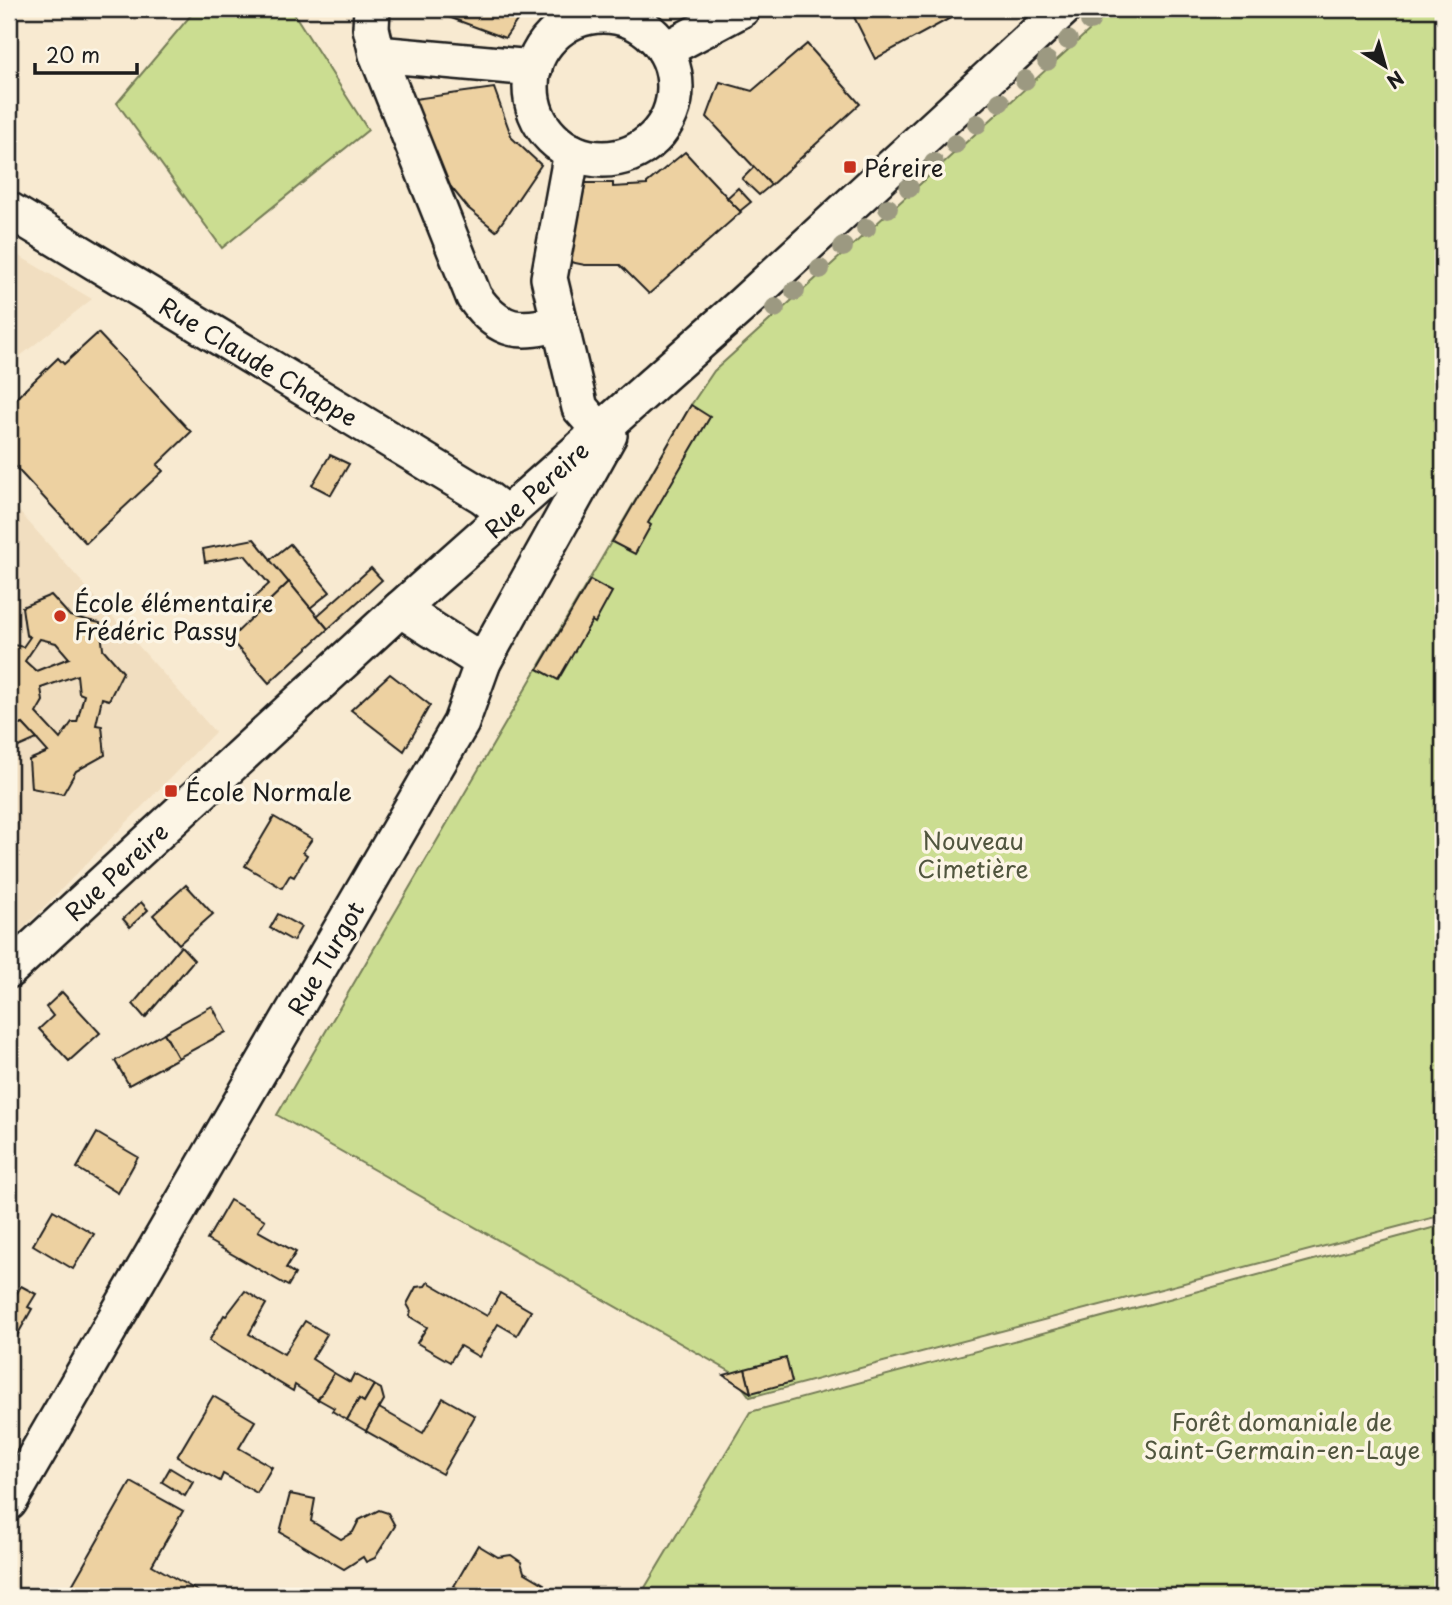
<svg xmlns="http://www.w3.org/2000/svg" width="1452" height="1605" font-family="'Playpen Sans',sans-serif">
  <style>
    .built { fill: #f1dec0 }
    .green { fill: #cbdd91; stroke: #747c56; stroke-width: 2 }
    .building { fill: #edd1a1; stroke: #1c1c1c; stroke-width: 2; fill-rule: evenodd }
    .lines { fill: none; stroke-linecap: round; stroke-linejoin: round }
    .minor-casing { stroke: #1c1c1c; stroke-width: 40 }
    .minor { stroke: #fcf5e5; stroke-width: 35 }
    .tree { fill: #9c9981 }
    .poi-dot { fill: #c8321e; stroke: #fcf5e5; stroke-width: 2.5 }
    .labels { text-anchor: middle; dominant-baseline: central; stroke-width: 7; stroke-linejoin: round; paint-order: stroke }
    .poi-label { font-size: 24px; fill: #1c1c1c; stroke: #fcf5e5; text-anchor: start }
    .street-label { font-size: 24px; fill: #1c1c1c; stroke: #fcf5e5 }
    .park-label { font-size: 24px; fill: #51563f; stroke: #fcf5e5 }
  </style>
  <rect width="100%" height="100%" fill="#f8ead1"/>
  <filter id="ink" filterUnits="userSpaceOnUse"><feTurbulence type="fractalNoise" baseFrequency=".0143" numOctaves="2"/><feDisplacementMap in="SourceGraphic" scale="14" xChannelSelector="R" yChannelSelector="G"/><feConvolveMatrix kernelMatrix="1 2 1 2 8 2 1 2 1" color-interpolation-filters="sRGB"/></filter>
  <g filter="url(#ink)">
    <g class="built">
      <polygon points="9,250 92,299 9,365"/>
      <polygon points="9,500 215,732 9,943"/>
    </g>
    <g class="green">
      <polygon points="196,9 291,9 368,130 222,248 117,103"/>
      <polygon points="1113,9 1443,9 1443,1215 750,1397 731,1372 277,1115 691,405 714,371"/>
      <polygon points="1443,1225 1443,1596 640,1596 750,1412"/>
    </g>
    <g class="building">
      <polygon points="427,9 525,9 505,38"/>
      <polygon points="850,9 967,9 875,59"/>
      <polygon points="807,44 860,104 771,185 707,117 720,82 752,91"/>
      <polygon points="494,88 512,138 541,165 496,231 468,208 446,181 415,109 414,99"/>
      <polygon points="685,152 741,212 649,294 620,265 585,265 570,262 585,183 613,183 613,187 647,185 647,183"/>
      <polygon points="754,167 771,185 759,195 742,179"/>
      <polygon points="738,188 751,202 740,211 727,198"/>
      <polygon points="98,333 191,432 157,465 163,471 86,543 9,460 9,405 58,358 64,364"/>
      <polygon points="691,405 710,417 648,523 651,525 635,554 612,542"/>
      <polygon points="330,455 349,464 331,495 312,485"/>
      <polygon points="254,539 289,582 257,613 248,603 269,584 245,555 205,562 203,549"/>
      <polygon points="290,544 330,592 310,608 270,560"/>
      <polygon points="371,568 382,580 328,629 317,616"/>
      <polygon points="590,580 612,592 595,623 592,621 558,680 538,669"/>
      <polygon points="289,582 328,629 269,683 230,639"/>
      <path d="M51 595 70 616 100 623 103 649 123 672 109 700 102 698 96 725 102 726 105 755 76 771 63 794 31 788 29 760 48 752 23 724 11 729 9 738V644L23 647 30 637 26 635 22 607ZM40 639 56 643 69 658 36 671 25 661ZM77 675 79 693 84 695 77 722H72L60 739 36 713 43 701 41 688Z"/>
      <polygon points="390,674 430,705 404,751 351,710"/>
      <polygon points="23,724 37,739 14,749 9,748 11,729"/>
      <polygon points="274,817 312,839 303,852 307,855 294,877 290,875 282,888 245,866"/>
      <polygon points="186,885 213,914 179,944 153,915"/>
      <polygon points="141,902 148,910 130,927 123,919"/>
      <polygon points="278,914 301,927 293,941 270,928"/>
      <polygon points="181,946 194,960 145,1018 133,1004"/>
      <polygon points="62,992 100,1033 69,1061 39,1029 53,1016 46,1007"/>
      <polygon points="212,1006 226,1032 178,1058 164,1033"/>
      <polygon points="164,1033 178,1058 129,1085 115,1061"/>
      <polygon points="97,1133 138,1157 118,1193 77,1168"/>
      <polygon points="230,1200 265,1220 258,1231 296,1252 286,1268 295,1274 288,1286 207,1240"/>
      <polygon points="53,1210 94,1234 73,1269 33,1245"/>
      <polygon points="428,1282 487,1316 500,1293 531,1311 517,1335 498,1324 479,1357 460,1346 450,1362 417,1343 427,1327 409,1316 411,1311 407,1304 416,1287 425,1286"/>
      <polygon points="21,1286 36,1294 28,1307 32,1309 9,1350 9,1295 14,1298"/>
      <polygon points="245,1291 266,1304 249,1334 284,1354 305,1321 327,1334 312,1359 334,1373 318,1400 295,1385 293,1391 209,1341 224,1315 226,1316"/>
      <polygon points="786,1358 792,1382 751,1393 745,1369"/>
      <polygon points="745,1369 751,1393 724,1375"/>
      <polygon points="334,1373 350,1382 354,1374 374,1385 364,1402 359,1399 347,1420 332,1411 334,1408 318,1399"/>
      <polygon points="374,1385 381,1389 384,1400 366,1431 347,1420 359,1399 364,1402"/>
      <polygon points="213,1396 255,1421 239,1448 272,1467 257,1493 223,1474 220,1481 177,1457"/>
      <polygon points="443,1398 475,1416 442,1474 366,1431 379,1408 423,1433"/>
      <polygon points="170,1468 193,1482 185,1496 162,1482"/>
      <polygon points="131,1482 183,1511 152,1565 206,1596 66,1596"/>
      <polygon points="290,1494 315,1499 311,1521 341,1539 353,1532 359,1520 379,1510 388,1513 395,1526 375,1558 366,1562 363,1557 344,1569 280,1532"/>
      <polygon points="478,1545 498,1557 511,1555 521,1562 524,1572 544,1584 537,1596 472,1596 454,1586"/>
    </g>
    <g class="lines">
      <defs>
        <g id="minor">
          <path d="M372 9 371 28 377 54 474 297C500 334 521 333 560 323"/>
          <circle cx="603" cy="87" r="72"/>
          <polyline points="665,50 742,9"/>
          <polyline points="377,54 534,68"/>
          <polyline points="572,152 549,278 580,408 600,431"/>
          <polyline points="9,210 483,496 508,515"/>
          <polyline points="400,609 483,662"/>
          <polyline points="9,970 400,609 743,304 1063,9"/>
          <polyline points="9,1502 461,723 483,662 609,435"/>
        </g>
      </defs>
      <use href="#minor" class="minor-casing"/>
      <use href="#minor" class="minor"/>
    </g>
    <g class="tree">
      <circle cx="1090" cy="21" r="10"/>
      <circle cx="1068" cy="40" r="10"/>
      <circle cx="1047" cy="61" r="10"/>
      <circle cx="1025" cy="80" r="10"/>
      <circle cx="1000" cy="102" r="10"/>
      <circle cx="977" cy="124" r="10"/>
      <circle cx="955" cy="144" r="10"/>
      <circle cx="934" cy="163" r="10"/>
      <circle cx="909" cy="188" r="10"/>
      <circle cx="888" cy="208" r="10"/>
      <circle cx="866" cy="228" r="10"/>
      <circle cx="843" cy="247" r="10"/>
      <circle cx="820" cy="269" r="10"/>
      <circle cx="795" cy="291" r="10"/>
      <circle cx="775" cy="308" r="10"/>
    </g>
  </g>
  <g class="poi-dot">
    <rect x="843" y="160" width="14" height="14" rx="3.5"/>
    <circle cx="60" cy="616" r="7"/>
    <rect x="164" y="784" width="14" height="14" rx="3.5"/>
  </g>
  <g class="labels">
    <g class="poi-label">
      <text x="864" y="167">Péreire</text>
      <text x="74" y="602">École élémentaire<tspan x="74" dy="28">Frédéric Passy</tspan></text>
      <text x="185" y="791">École Normale</text>
    </g>
    <g class="street-label">
      <text transform="translate(259 361) rotate(31)">Rue Claude Chappe</text>
      <text transform="translate(536 489) rotate(-42)">Rue Pereire</text>
      <text transform="translate(116 871) rotate(-43)">Rue Pereire</text>
      <text transform="translate(325 958) rotate(-60)">Rue Turgot</text>
    </g>
    <g class="park-label">
      <text x="973" y="840">Nouveau<tspan x="973" dy="28">Cimetière</tspan></text>
      <text x="1282" y="1421">Forêt domaniale de<tspan x="1282" dy="28">Saint-Germain-en-Laye</tspan></text>
    </g>
  </g>
  <rect width="1452" height="1605" fill="none" stroke="#fcf5e5" stroke-width="35"/>
  <rect x="18" y="18" width="1417" height="1570" fill="none" stroke="#1c1c1c" stroke-width="2.5" filter="url(#ink)"/>
  <g transform="translate(1385 66) rotate(143)" stroke="#fcf5e5" stroke-width="5" paint-order="stroke">
  <path d="M0-5L12 26L0 18L-12 26Z" fill="#1c1c1c"/>
  <text y="-10" font-size="19" font-weight="bold" text-anchor="middle" fill="#1c1c1c">N</text>
  </g>
  <path d="M35 63v10h102v-10" fill="none" stroke="#1c1c1c" stroke-width="3.5"/>
  <text x="46" y="63" font-size="21" fill="#1c1c1c" stroke="#fcf5e5" stroke-width="5" paint-order="stroke">20 m</text>
</svg>
